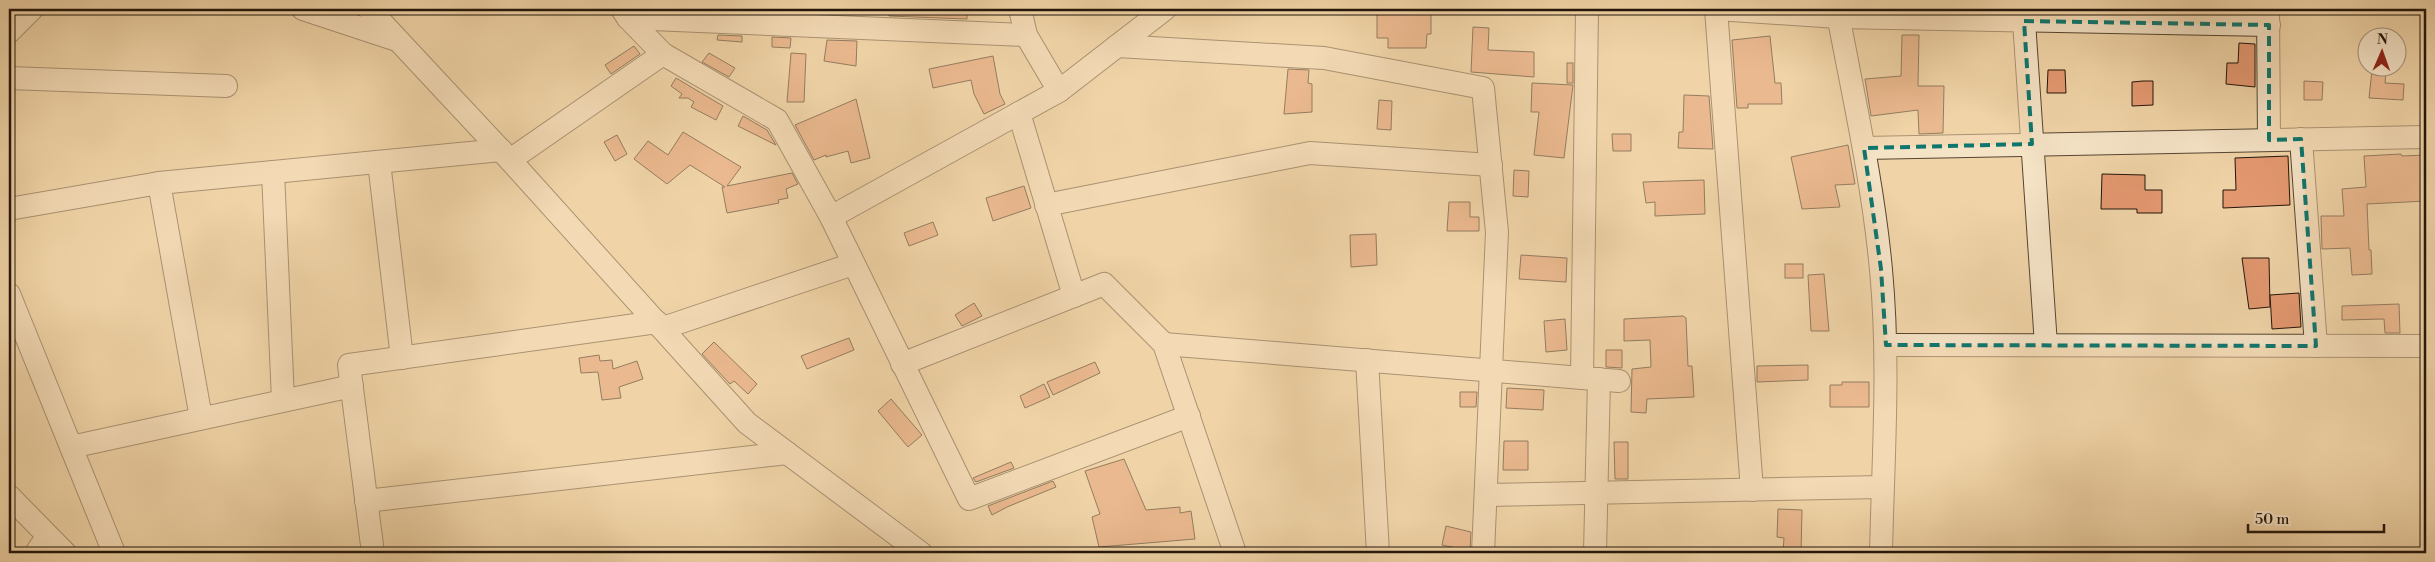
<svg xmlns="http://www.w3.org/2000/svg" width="2435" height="562" font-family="'Libre Bodoni',serif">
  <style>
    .building { fill: #e59971; stroke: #22150b }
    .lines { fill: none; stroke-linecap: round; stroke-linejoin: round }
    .minor-casing { stroke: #564532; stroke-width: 24 }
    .minor { stroke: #f5e3c6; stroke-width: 22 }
    .marked { fill: none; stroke: #0f766e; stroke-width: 4; stroke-dasharray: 10 6; stroke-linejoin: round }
  </style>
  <rect width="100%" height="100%" fill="#f0d4a7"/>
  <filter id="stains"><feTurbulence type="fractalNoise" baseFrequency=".004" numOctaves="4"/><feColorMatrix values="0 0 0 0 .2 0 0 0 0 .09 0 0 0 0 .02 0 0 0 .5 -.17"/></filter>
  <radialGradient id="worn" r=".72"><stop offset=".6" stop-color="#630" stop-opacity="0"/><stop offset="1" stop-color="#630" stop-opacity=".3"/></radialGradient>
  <g class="building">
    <polygon points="889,9 941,13 941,9 967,9 967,19 889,16"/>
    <polygon points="1398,9 1431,9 1431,34 1427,34 1426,48 1388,48 1388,38 1377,38 1377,12 1391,12 1398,11"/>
    <polygon points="1473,27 1489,28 1488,50 1534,52 1534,77 1471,72"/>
    <polygon points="718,35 742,36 742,42 717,40"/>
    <polygon points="1902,35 1919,35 1918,86 1944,86 1943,133 1919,134 1918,110 1871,116 1865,79 1901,76"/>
    <polygon points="1770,36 1775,83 1781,83 1782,104 1748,104 1748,108 1737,108 1732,40"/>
    <polygon points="772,37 791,38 790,48 772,47"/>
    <polygon points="827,40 857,41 856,66 824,61"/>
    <polygon points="2239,43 2255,44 2255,87 2226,84 2227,63 2238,63"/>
    <polygon points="634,46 640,54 611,74 605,65"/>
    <polygon points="709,53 735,68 729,77 702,62"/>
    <polygon points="791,53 806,54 804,102 787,102"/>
    <polygon points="993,56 1000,94 1005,104 984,114 974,94 971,80 933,88 929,69"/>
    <rect x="1567" y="63" width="6" height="20"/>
    <polygon points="1288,69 1309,70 1308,83 1312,84 1312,112 1284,114"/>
    <polygon points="2048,70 2065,70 2066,93 2047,93"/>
    <polygon points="2372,70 2386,71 2385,83 2404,84 2403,100 2369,98"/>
    <polygon points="676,78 723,106 716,120 691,107 694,102 688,98 679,98 682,94 671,86"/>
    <polygon points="2143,81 2153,81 2153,105 2132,106 2132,82"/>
    <polygon points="2304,81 2323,82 2322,100 2304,100"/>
    <polygon points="1532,83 1573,85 1564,158 1534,155 1539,112 1531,112"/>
    <polygon points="1684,95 1709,96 1713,149 1678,148 1679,132 1683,132"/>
    <polygon points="856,99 870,158 851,163 848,151 826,157 826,155 814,160 795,125"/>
    <polygon points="1379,100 1392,101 1391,130 1377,129"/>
    <polygon points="743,116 767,130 776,145 738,126"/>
    <polygon points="683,132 741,167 727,186 792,173 798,184 786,189 788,198 778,200 779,203 727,213 722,187 725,187 690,165 667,184 634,159 648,141 668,155"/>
    <polygon points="1612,134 1631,134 1631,151 1613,151"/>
    <polygon points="617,135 627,154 615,161 604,142"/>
    <polygon points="1848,145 1855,184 1835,185 1840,207 1802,209 1791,157"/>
    <polygon points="2401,154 2402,156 2426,155 2426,201 2367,204 2369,250 2371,250 2372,274 2352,275 2350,248 2322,249 2321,216 2344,216 2342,189 2366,187 2364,156"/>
    <polygon points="2288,156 2290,205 2223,208 2223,190 2236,190 2235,158"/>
    <polygon points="1514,170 1529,171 1528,197 1513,196"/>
    <polygon points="2102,174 2145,175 2145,190 2162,190 2162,213 2137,213 2137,209 2101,209"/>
    <polygon points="1704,180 1705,214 1655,216 1655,202 1646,203 1643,182"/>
    <polygon points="1024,186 1031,208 993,221 986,198"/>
    <polygon points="1449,202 1470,202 1470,217 1479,217 1479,231 1447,231"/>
    <polygon points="933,222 938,235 909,246 904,233"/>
    <polygon points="1376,234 1377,265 1351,267 1350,235"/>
    <polygon points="1521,255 1567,258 1566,282 1519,279"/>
    <polygon points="2242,258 2269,258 2270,307 2249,309"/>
    <rect x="1785" y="264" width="18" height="14"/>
    <polygon points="1824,274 1829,331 1811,331 1808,275"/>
    <polygon points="2299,293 2301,327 2272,329 2270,295"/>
    <polygon points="974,303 982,316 962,326 955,315"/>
    <polygon points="2399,304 2400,333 2385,333 2384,319 2342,320 2342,306"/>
    <polygon points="1683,316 1686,318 1688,366 1692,366 1694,397 1647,399 1646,413 1631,412 1632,369 1651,367 1650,340 1624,341 1624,319"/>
    <polygon points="1565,319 1567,350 1546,352 1544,321"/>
    <polygon points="849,338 854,350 807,369 801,356"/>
    <polygon points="714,342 757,384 748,394 734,381 730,384 702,354"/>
    <polygon points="1606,350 1622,350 1622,368 1606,367"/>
    <polygon points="599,355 600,361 612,360 613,369 637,361 643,379 619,387 621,398 602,400 598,372 581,373 579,358"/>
    <polygon points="1095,362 1100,373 1053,395 1047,382"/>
    <polygon points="1808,365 1808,380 1757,382 1757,366"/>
    <polygon points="1842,382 1869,382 1869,407 1830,407 1830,385 1842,385"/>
    <polygon points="1044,384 1050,397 1025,408 1020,396"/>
    <polygon points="1507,388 1544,390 1543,410 1506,408"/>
    <polygon points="1460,392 1477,392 1476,407 1460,407"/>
    <polygon points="891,399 922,435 908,447 878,411"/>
    <polygon points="1504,441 1528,441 1528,470 1503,470"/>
    <polygon points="1614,442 1628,442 1628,479 1615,479"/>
    <polygon points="1124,459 1146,510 1180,507 1180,513 1191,511 1195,539 1099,547 1092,517 1100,514 1085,471"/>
    <polygon points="1011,462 1014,468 976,482 973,478"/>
    <polygon points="1053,481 1056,487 1007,507 992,515 988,506"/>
    <polygon points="1778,509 1802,510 1801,553 1783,553 1784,538 1777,537"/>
    <polygon points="1446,526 1471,532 1470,551 1442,545"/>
  </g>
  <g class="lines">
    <defs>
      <g id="minor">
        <polyline points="303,9 394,39"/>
        <polyline points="369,9 510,160 747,423 921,553"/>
        <polyline points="622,9 628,18 663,54 777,120 831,217 969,499 1189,416"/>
        <polyline points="1020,9 1026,35 1059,91"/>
        <polyline points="1716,9 1752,490"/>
        <polyline points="1717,9 1838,17 2269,25"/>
        <path d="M1837 9C1853 95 1873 182 1881 270 1890 364 1883 459 1881 553"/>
        <polyline points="2268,9 2269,140"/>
        <polyline points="628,18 1026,35"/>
        <polyline points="2024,21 2046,345"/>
        <polyline points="9,32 32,9"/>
        <polyline points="1117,46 1324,58 1483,88 1497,232 1483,553"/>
        <polyline points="9,78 226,86"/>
        <polyline points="1019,113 1074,296"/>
        <polyline points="2301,139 2316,346"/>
        <polyline points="1864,148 2426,137"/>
        <polyline points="510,160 663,54"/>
        <polyline points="379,162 402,358"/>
        <polyline points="273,172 283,400"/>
        <polyline points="159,183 201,418"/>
        <polyline points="1046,205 1310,153 1491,165"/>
        <polyline points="9,209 159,183 501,150"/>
        <polyline points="831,217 1059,91 1165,9"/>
        <polyline points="9,294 114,553"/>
        <polyline points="663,328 853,264"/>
        <polyline points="1164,344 1619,381"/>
        <polyline points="1886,345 2426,346"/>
        <polyline points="1367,360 1378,553"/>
        <polyline points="902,364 1104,284 1164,344 1235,553"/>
        <polyline points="1582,378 1587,9"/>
        <polyline points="71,447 352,386"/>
        <polyline points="1486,495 1882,487"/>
        <polyline points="9,496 65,553"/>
        <polyline points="366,501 787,453"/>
        <polyline points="36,553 47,537"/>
        <polyline points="373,553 349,365 657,322"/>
        <polyline points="1595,553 1599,379"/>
      </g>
    </defs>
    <use href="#minor" class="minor-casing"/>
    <use href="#minor" class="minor"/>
  </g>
  <path d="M0 0H2435V562H0ZM2024 21 2269 25V140L2301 139 2316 346 1886 345 1881 269 1864 148 2032 144Z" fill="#f0d4a7" fill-opacity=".55" fill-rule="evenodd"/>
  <path class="marked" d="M2024 21 2269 25V140L2301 139 2316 346 1886 345 1881 269 1864 148 2032 144Z"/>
  <rect width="2435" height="562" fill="none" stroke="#f0d4a7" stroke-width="30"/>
  <rect x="10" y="10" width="2415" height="542" fill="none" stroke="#22150b" stroke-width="2.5"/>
  <rect x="15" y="15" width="2405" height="532" fill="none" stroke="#22150b"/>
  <g transform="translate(2382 52) rotate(2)"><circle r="24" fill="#f5e3c6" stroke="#a1917b"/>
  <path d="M0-4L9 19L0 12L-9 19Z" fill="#8f2418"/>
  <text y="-8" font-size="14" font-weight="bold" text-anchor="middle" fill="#22150b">N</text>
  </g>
  <path d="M2248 524v8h136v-8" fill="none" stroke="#22150b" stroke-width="2.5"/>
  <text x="2255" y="524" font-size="15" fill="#22150b" stroke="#f5e3c6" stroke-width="4" paint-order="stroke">50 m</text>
  <rect width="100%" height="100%" filter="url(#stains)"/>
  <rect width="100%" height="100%" fill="url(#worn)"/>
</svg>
